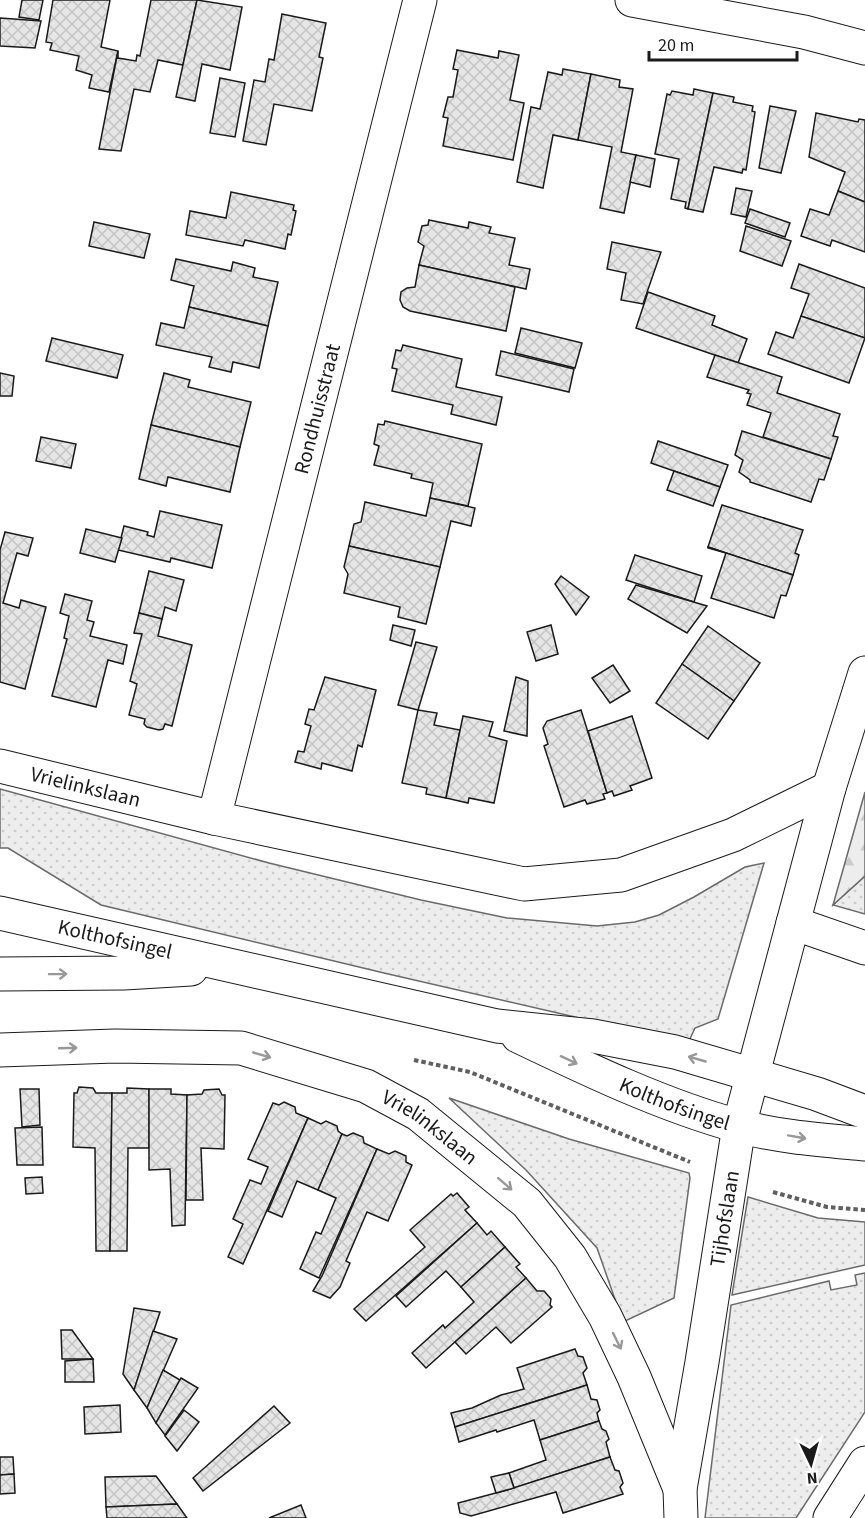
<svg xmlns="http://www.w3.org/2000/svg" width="865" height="1518" font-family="'Source Sans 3',sans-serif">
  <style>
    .grass { fill: url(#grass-dots); stroke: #6a6a6a; stroke-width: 1.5 }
    .forest { fill: url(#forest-firs); stroke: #6a6a6a; stroke-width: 1.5 }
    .building { fill: url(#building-cross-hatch); stroke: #1a1a1a; stroke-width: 1.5 }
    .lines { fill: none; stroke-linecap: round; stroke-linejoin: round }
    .street-casing { stroke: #1a1a1a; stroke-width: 35 }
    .secondary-casing { stroke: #1a1a1a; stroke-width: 35 }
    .path { stroke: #5f5f5f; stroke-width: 4; stroke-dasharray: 4.5 3; stroke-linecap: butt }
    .street { stroke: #fff; stroke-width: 33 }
    .secondary { stroke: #fff; stroke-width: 33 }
    .oneway { stroke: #989898 }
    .labels { text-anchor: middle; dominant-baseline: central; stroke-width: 4.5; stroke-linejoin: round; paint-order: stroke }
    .street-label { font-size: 21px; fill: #1a1a1a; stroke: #fff }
  </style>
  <defs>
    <pattern id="grass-dots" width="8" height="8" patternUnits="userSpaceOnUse" patternTransform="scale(1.5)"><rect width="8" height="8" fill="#ededed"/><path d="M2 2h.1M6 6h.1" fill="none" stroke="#cbcbcb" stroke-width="1.8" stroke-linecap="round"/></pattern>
    <pattern id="forest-firs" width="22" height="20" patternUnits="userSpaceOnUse" patternTransform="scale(1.5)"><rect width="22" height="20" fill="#ededed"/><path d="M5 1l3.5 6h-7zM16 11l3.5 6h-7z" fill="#cbcbcb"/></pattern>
    <pattern id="building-cross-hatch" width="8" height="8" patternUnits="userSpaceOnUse" patternTransform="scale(1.5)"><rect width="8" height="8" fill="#e6e6e6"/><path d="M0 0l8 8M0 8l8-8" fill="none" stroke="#c5c5c5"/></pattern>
  </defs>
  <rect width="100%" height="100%" fill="#fff"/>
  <g class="grass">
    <polygon points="0,789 269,863 421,900 507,918 597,926 635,922 659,915 694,897 745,867 764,863 718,1019 695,1028 688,1043 384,973 101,905 8,848 0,848"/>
    <polygon points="865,876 865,914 833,905"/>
    <polygon points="449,1098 569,1139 689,1173 690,1178 674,1298 623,1322 597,1248 526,1170"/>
    <polygon points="748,1197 818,1218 865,1222 865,1265 732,1295"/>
    <polygon points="865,1273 865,1412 796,1518 705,1518 731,1305 829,1281 831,1290 857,1285 855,1275"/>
  </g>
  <polygon class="forest" points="865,792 865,876 833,905"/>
  <g class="building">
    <polygon points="22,0 43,0 39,20 19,17"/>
    <polygon points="53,0 110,0 101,47 118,51 109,92 89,88 92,75 76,70 79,56 50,50 52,43 46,42"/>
    <polygon points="151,0 197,0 183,65 158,60 150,92 134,89 121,151 99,149 118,51 118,58 136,61 137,55 140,56"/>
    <polygon points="197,0 242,7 230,70 202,64 195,101 176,97"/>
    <polygon points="282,14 326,23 319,57 323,58 312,111 274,104 266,145 243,141 254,80 265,82 269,59 274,60"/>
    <polygon points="0,18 41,21 35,48 0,46"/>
    <polygon points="457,50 498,58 499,51 519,55 510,100 524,103 513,160 443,146 448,118 443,117 448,97 453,97 458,70 453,69"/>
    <polygon points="563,69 591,74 578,140 553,135 543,188 517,182 531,107 540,109 548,72 562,75"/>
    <polygon points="591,74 620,80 619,87 633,89 621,152 636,155 624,213 600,208 612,147 578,140"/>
    <polygon points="220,78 245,83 235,137 210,133"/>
    <polygon points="694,89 713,93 688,209 685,208 686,202 671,199 679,159 655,154 667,94 670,95 672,91 693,95"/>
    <polygon points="713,93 734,97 733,102 753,106 752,111 755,112 746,170 743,169 742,173 714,167 703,212 688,209"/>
    <polygon points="770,106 796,111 781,173 759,168"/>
    <polygon points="816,113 858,122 859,119 865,120 865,202 838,191 845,172 809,157"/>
    <polygon points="636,155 655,159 650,187 630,182"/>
    <polygon points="736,188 752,191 746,217 731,214"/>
    <polygon points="838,191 865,202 865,252 832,240 830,246 801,236 810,209 829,215"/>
    <polygon points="231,192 294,205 293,210 296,211 291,235 288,234 285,249 245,240 243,246 186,235 190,211 226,218"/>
    <polygon points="750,209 790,223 785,237 745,223"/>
    <polygon points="429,220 468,228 469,222 491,227 489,233 515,238 509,265 530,269 526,289 419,265 424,246 418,242 422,226 428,225"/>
    <polygon points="94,222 150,234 144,258 89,246"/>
    <polygon points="746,226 791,241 782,266 740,251"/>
    <polygon points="612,242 661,252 643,304 621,300 626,273 607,269"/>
    <polygon points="176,259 231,271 233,262 255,268 253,277 278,282 268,326 189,307 194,286 171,280"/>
    <polygon points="799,264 865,288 865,338 801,316 809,294 791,288"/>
    <polygon points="419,265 515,287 506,331 410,311 403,307 400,300 401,292 407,288 415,287"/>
    <polygon points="648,292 715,316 712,325 747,339 738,363 636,328"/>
    <polygon points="189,307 268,326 259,368 233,362 231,372 209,367 212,357 156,345 161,323 184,328"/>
    <polygon points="801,316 865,338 849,383 768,354 776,332 793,338"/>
    <polygon points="521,328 582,343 575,368 515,353"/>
    <polygon points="52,338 123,355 117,378 46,361"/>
    <polygon points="403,345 462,359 456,387 502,397 496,425 451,414 453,405 392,391 397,369 392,368 396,350 401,351"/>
    <polygon points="501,351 574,369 569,392 496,375"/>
    <polygon points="715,355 782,377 777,393 840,414 833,436 838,437 831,459 763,437 771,413 747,405 751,394 747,393 749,390 707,377"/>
    <polygon points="0,373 14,376 12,396 0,396"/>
    <polygon points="164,373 190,380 188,387 251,402 240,447 151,425"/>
    <polygon points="385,421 482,444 468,506 430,498 433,483 411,478 412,474 374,465 379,446 374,444 378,424 384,425"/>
    <polygon points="151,425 240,447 230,492 168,477 166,486 139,479"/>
    <polygon points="742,431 831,459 824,480 819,479 811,502 750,482 750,480 739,472 743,460 735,455"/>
    <polygon points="41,437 76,444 71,468 36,461"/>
    <polygon points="658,441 728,465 720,487 651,463"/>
    <polygon points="674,471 720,487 713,506 667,490"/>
    <polygon points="430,498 475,508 471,526 451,521 440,567 349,546 354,524 361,522 365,502 426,516"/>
    <polygon points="722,505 803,530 795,553 799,555 793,575 708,547"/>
    <polygon points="160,511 222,525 212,568 171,558 170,562 118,550 124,526 148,532 147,535 154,537"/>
    <polygon points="86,529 122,538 115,562 80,553"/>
    <polygon points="5,532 33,538 28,556 17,553 3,603 19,608 21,600 46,607 25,689 0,682 0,550"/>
    <polygon points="349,546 440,567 426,624 398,617 400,607 344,593 348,574 344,567"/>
    <polygon points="708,547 793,575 786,596 781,595 774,618 711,598 726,553 708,548"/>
    <polygon points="635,555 702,576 694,602 626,580"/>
    <polygon points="149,571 184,580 176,611 165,607 162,619 139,613"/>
    <polygon points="561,576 589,597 576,615 555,584"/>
    <polygon points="636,585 680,598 707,606 687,633 628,599"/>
    <polygon points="65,594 92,601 87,620 94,622 90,636 127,645 123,664 108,660 96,707 52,696 67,639 64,638 69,616 60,613"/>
    <polygon points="139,613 162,619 158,636 192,645 172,726 165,724 163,729 159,730 147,727 144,724 145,719 129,715 137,684 130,681 142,634 134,633"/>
    <polygon points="393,625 415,630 411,646 390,640"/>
    <polygon points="551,625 558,654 536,661 527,632"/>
    <polygon points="708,626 760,663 734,701 682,664"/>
    <polygon points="416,642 437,647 418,710 398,705"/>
    <polygon points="682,664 734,701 708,739 656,703"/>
    <polygon points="613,665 630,691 610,703 592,678"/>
    <polygon points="325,677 376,690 362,747 358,745 352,771 322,763 321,769 295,762 298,751 304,752 311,726 305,724 309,709 314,710"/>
    <polygon points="516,677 528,681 527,736 504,731"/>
    <polygon points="418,710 437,713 434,725 460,730 446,798 426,794 427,788 402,783"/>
    <polygon points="581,710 607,793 603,794 605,799 587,804 585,800 564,807 544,746 548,744 543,728 547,721"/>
    <polygon points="463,716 493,722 489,736 507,741 494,803 469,798 468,803 446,798"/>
    <polygon points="632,716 652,778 630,786 632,790 614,796 612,791 607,793 588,731"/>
    <polygon points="79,1087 93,1088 96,1093 112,1093 110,1251 96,1251 95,1148 73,1147 74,1093 77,1093"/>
    <polygon points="127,1088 149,1089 149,1148 128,1148 127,1251 110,1251 112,1093 127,1093"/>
    <polygon points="20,1089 39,1089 40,1125 22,1127"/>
    <polygon points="149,1089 171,1089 171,1094 187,1095 185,1225 172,1226 170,1169 149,1170"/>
    <polygon points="219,1089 222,1095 225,1095 224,1149 201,1148 203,1200 186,1200 187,1095 202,1094 204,1090"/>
    <polygon points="284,1102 295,1107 296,1113 308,1118 243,1264 228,1257 243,1224 233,1219 250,1180 261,1184 268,1167 248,1159 273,1103 279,1105"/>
    <polygon points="308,1118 321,1124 326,1121 337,1126 338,1131 342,1134 318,1190 297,1181 282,1217 268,1211"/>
    <polygon points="42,1127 43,1165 17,1165 15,1128"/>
    <polygon points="353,1133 363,1137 364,1143 377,1149 319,1278 300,1269 316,1232 321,1234 336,1198 318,1190 342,1134 347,1136"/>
    <polygon points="377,1149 389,1154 395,1151 406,1156 406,1162 412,1165 388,1221 367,1212 346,1261 350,1263 340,1287 330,1298 313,1291 322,1276"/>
    <polygon points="42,1177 43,1193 26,1194 25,1178"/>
    <polygon points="457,1193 469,1207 465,1210 477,1223 366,1321 354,1309 425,1247 410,1230 451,1194 453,1196"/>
    <polygon points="477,1223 487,1235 491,1231 505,1247 461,1287 446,1271 406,1307 396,1296"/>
    <polygon points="505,1247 520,1264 516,1267 526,1278 426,1368 412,1353 443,1325 445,1328 474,1302 461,1287"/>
    <polygon points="526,1278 537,1291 544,1291 551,1299 550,1305 552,1307 511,1343 496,1327 466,1354 455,1342"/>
    <polygon points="134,1308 160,1312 134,1390 123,1374"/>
    <polygon points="61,1330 72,1330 93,1359 62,1359"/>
    <polygon points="153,1331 177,1339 147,1408 134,1390"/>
    <polygon points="575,1349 578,1356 583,1357 587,1368 583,1373 587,1385 455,1427 451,1413 472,1408 501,1395 524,1389 517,1368"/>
    <polygon points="93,1359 94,1382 65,1382 65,1361"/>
    <polygon points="163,1370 180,1380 156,1423 147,1408"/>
    <polygon points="181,1378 198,1388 165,1435 156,1423"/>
    <polygon points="587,1385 591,1399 597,1400 600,1410 597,1413 599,1421 540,1440 534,1420 497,1432 496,1430 459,1442 455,1427"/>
    <polygon points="120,1405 121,1432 85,1434 84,1407"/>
    <polygon points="274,1406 290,1423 203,1491 193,1478"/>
    <polygon points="184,1410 199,1422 177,1451 165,1436"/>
    <polygon points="599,1421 602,1429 606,1431 609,1439 606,1442 610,1457 514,1488 509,1473 546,1460 540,1440"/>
    <polygon points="0,1457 13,1457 14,1474 0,1475"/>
    <polygon points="610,1457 615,1470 619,1471 623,1483 620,1487 623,1494 563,1513 556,1492 471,1516 460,1513 458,1503 507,1490"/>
    <polygon points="509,1473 514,1488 496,1493 491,1477"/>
    <polygon points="14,1474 15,1493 0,1494 0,1475"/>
    <polygon points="156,1476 177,1504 106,1507 105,1477"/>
    <polygon points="177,1504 187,1518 107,1518 106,1507"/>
    <polygon points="301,1505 306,1518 269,1518"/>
  </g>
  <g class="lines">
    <defs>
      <g id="street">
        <polyline points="632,0 804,32 865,48"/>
        <path id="s1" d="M0 766 214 818 524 884 621 875 733 835 829 788"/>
        <path id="s2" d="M214 818 420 0"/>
        <polyline points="793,923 865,948"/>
        <path id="s3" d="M0 1050 115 1046 241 1048 366 1086 418 1114 527 1203 570 1257 605 1316 634 1377 680 1489"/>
        <path id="s4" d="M681 1518 680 1489 702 1362 739 1126 829 788 865 673"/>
        <polyline points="830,1518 865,1463"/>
      </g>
      <g id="secondary">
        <path id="s5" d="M0 913 497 1026 593 1036 675 1052 817 1094 865 1112"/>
        <polyline points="0,974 124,973 191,969"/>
        <path id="s6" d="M518 1036C589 1070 662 1105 738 1126 779 1137 823 1140 865 1144"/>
      </g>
    </defs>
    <use href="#street" class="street-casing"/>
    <use href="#secondary" class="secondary-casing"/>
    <g class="path">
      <polyline points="414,1060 470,1072 690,1162"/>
      <polyline points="773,1192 827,1207 865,1210"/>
    </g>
    <use href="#street" class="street"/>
    <use href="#secondary" class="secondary"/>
  </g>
  <defs><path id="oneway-shaft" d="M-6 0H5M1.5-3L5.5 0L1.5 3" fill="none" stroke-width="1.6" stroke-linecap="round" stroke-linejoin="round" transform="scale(1.5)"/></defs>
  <g class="oneway">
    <use href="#oneway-shaft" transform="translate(58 974) rotate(-1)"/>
    <use href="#oneway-shaft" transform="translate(68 1048) rotate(-2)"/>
    <use href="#oneway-shaft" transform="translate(262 1055) rotate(16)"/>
    <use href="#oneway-shaft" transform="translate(697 1059) rotate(-164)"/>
    <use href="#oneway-shaft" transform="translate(569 1060) rotate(25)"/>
    <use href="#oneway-shaft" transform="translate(797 1137) rotate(10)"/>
    <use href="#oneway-shaft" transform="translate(505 1184) rotate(41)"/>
    <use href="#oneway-shaft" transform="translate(617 1341) rotate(64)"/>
  </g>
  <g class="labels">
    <g class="street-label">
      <text stroke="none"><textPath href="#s2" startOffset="422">Rondhuisstraat</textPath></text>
      <text stroke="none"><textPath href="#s1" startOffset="88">Vrielinkslaan</textPath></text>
      <text stroke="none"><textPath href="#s5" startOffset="118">Kolthofsingel</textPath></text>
      <text stroke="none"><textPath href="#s6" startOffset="171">Kolthofsingel</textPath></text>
      <text stroke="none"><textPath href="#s3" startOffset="448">Vrielinkslaan</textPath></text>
      <text stroke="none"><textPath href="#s4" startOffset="303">Tijhofslaan</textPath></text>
    </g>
  </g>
  <g transform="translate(811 1464) rotate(175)" stroke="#ffffff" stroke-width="4.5" paint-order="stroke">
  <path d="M0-4.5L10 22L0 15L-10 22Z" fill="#1a1a1a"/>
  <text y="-9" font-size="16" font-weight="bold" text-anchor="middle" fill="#1a1a1a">N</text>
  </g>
  <path d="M649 51v9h148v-9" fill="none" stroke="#1a1a1a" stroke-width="3"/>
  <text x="658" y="51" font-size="18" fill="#1a1a1a" stroke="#ffffff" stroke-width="4.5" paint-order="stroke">20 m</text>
</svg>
